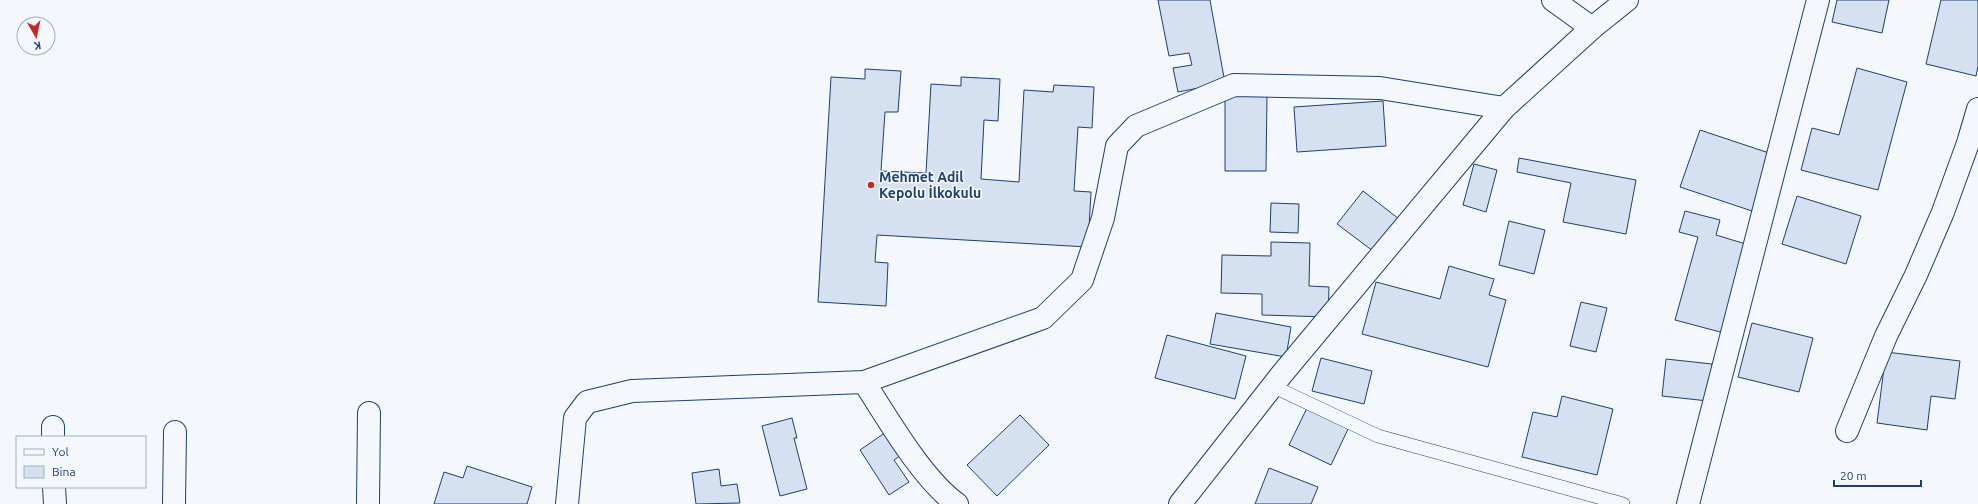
<svg xmlns="http://www.w3.org/2000/svg" width="1978" height="504" font-family="Ubuntu,sans-serif">
  <style>
    .building { fill: #d5e0f0; stroke: #1d3f73 }
    .lines { fill: none; stroke-linecap: round; stroke-linejoin: round }
    .service-casing { stroke: #1d3f73; stroke-width: 14 }
    .minor-casing { stroke: #1d3f73; stroke-width: 24 }
    .service { stroke: #f4f7fb; stroke-width: 13 }
    .minor { stroke: #f4f7fb; stroke-width: 22 }
    .poi-dot { fill: #c62828; stroke: #f4f7fb; stroke-width: 1.5 }
    .labels { text-anchor: middle; dominant-baseline: central; stroke-width: 3; stroke-linejoin: round; paint-order: stroke }
    .poi-label { font-size: 14px; font-weight: bold; fill: #1d3f73; stroke: #f4f7fb; text-anchor: start }
  </style>
  <rect width="100%" height="100%" fill="#f4f7fb"/>
  <g class="building">
    <polygon points="1158,0 1210,0 1225,83 1178,92 1173,68 1192,65 1189,53 1169,56"/>
    <polygon points="1837,0 1889,0 1882,33 1832,22"/>
    <polygon points="1941,0 1978,0 1978,66 1976,76 1926,64"/>
    <polygon points="1857,68 1907,82 1878,190 1801,170 1812,128 1839,135"/>
    <polygon points="865,69 901,71 898,112 885,112 881,171 926,173 931,84 961,86 961,77 1000,79 998,121 984,120 981,179 1019,182 1024,90 1053,92 1054,85 1094,87 1092,128 1078,127 1074,191 1091,192 1088,247 877,235 875,262 888,263 886,306 818,302 831,77 865,79"/>
    <polygon points="1225,94 1267,94 1266,171 1225,171"/>
    <polygon points="1383,101 1386,146 1297,152 1294,107"/>
    <polygon points="1700,130 1775,155 1755,212 1680,187"/>
    <polygon points="1519,158 1636,180 1626,234 1563,222 1571,183 1517,172"/>
    <polygon points="1474,164 1497,170 1486,212 1463,205"/>
    <polygon points="1363,191 1399,219 1373,251 1337,224"/>
    <polygon points="1797,196 1861,216 1846,264 1782,244"/>
    <polygon points="1271,203 1299,204 1298,233 1270,232"/>
    <polygon points="1685,211 1720,220 1716,235 1749,245 1724,333 1675,320 1698,237 1679,232"/>
    <polygon points="1509,221 1545,230 1534,274 1499,265"/>
    <polygon points="1271,242 1310,243 1309,286 1329,287 1328,317 1262,315 1262,294 1221,293 1222,255 1271,256"/>
    <polygon points="1449,266 1494,279 1489,295 1506,300 1488,367 1362,334 1376,282 1440,299"/>
    <polygon points="1581,302 1607,308 1596,352 1570,346"/>
    <polygon points="1216,313 1291,327 1286,357 1210,344"/>
    <polygon points="1752,323 1813,338 1799,392 1738,377"/>
    <polygon points="1167,335 1246,356 1235,399 1155,378"/>
    <polygon points="1886,352 1960,361 1955,399 1931,396 1927,430 1877,423"/>
    <polygon points="1321,358 1372,371 1364,404 1312,391"/>
    <polygon points="1666,359 1712,364 1708,401 1662,396"/>
    <polygon points="1562,396 1613,409 1597,475 1522,457 1533,412 1557,417"/>
    <polygon points="1307,408 1349,427 1331,465 1289,445"/>
    <polygon points="1020,415 1049,445 997,496 967,465"/>
    <polygon points="792,418 797,438 794,438 807,489 780,496 762,426"/>
    <polygon points="889,430 904,453 894,460 909,482 889,495 860,450"/>
    <polygon points="467,466 532,487 527,504 434,504 444,472 463,478"/>
    <polygon points="1269,468 1318,487 1311,504 1255,504"/>
    <polygon points="719,469 721,486 737,484 740,503 696,504 692,473"/>
  </g>
  <g class="lines">
    <defs>
      <polyline id="service" points="1272,386 1378,436 1623,504"/>
      <g id="minor">
        <polyline points="1553,0 1592,28"/>
        <path d="M864 382C888 419 922 479 957 504"/>
        <polyline points="53,427 53,437"/>
        <polyline points="1847,431 1886,336 1916,275 1943,212 1968,143 1978,109"/>
        <polyline points="54,487 55,504"/>
        <polyline points="174,504 175,432"/>
        <polyline points="368,504 369,413"/>
        <polyline points="567,504 575,418 587,402 632,391 864,382 1043,318 1082,280 1103,218 1117,146 1136,126 1234,85 1380,88 1504,108"/>
        <polyline points="1180,504 1282,374 1504,108 1592,28 1627,0"/>
        <polyline points="1688,504 1818,0"/>
      </g>
    </defs>
    <use href="#service" class="service-casing"/>
    <use href="#minor" class="minor-casing"/>
    <use href="#service" class="service"/>
    <use href="#minor" class="minor"/>
  </g>
  <circle class="poi-dot" cx="871" cy="185" r="4"/>
  <g class="labels">
    <g class="poi-label">
      <text x="879" y="177">Mehmet Adil<tspan x="879" dy="16">Kepolu İlkokulu</tspan></text>
    </g>
  </g>
  <rect x="16" y="436" width="130" height="52" fill="#f4f7fb" stroke="#9eadc5"/>
  <rect x="24" y="449" width="20" height="6" fill="#f4f7fb" stroke="#9eadc5"/>
  <text x="52" y="456" font-size="12" fill="#1d3f73">Yol</text>
  <rect x="24" y="466" width="20" height="12" fill="#d5e0f0" stroke="#9eadc5"/>
  <text x="52" y="476" font-size="12" fill="#1d3f73">Bina</text>
  <g transform="translate(36 36) rotate(171)"><circle r="19" fill="#f4f7fb" stroke="#9eadc5"/>
  <path d="M0-3L7 15L0 10L-7 15Z" fill="#c62828"/>
  <text y="-6" font-size="11" font-weight="bold" text-anchor="middle" fill="#1d3f73">K</text>
  </g>
  <path d="M1834 480v6h87v-6" fill="none" stroke="#1d3f73" stroke-width="2"/>
  <text x="1840" y="480" font-size="12" fill="#1d3f73" stroke="#f4f7fb" stroke-width="3" paint-order="stroke">20 m</text>
</svg>
